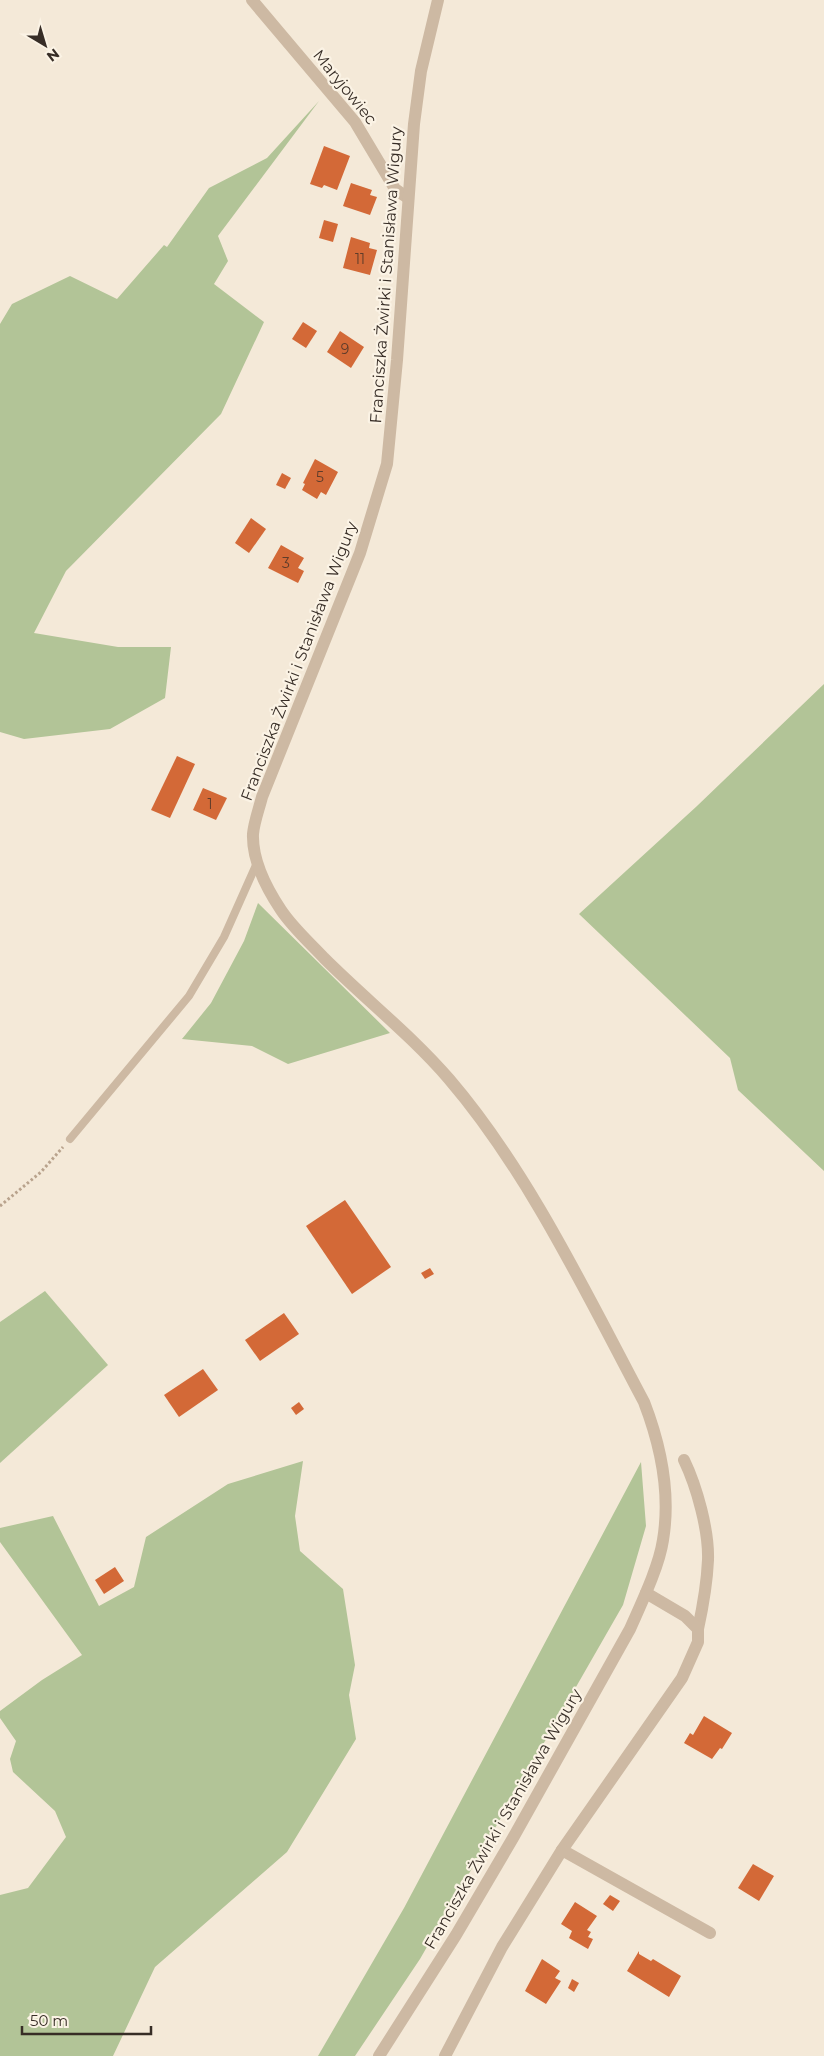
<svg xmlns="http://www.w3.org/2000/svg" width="824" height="2056" font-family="Montserrat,sans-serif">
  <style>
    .green { fill: #b2c497 }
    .building { fill: #d36937 }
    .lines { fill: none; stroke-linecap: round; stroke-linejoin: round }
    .path { stroke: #b9a38d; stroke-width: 3; stroke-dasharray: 2.5 2.5; stroke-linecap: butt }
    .lane { stroke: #cdb9a3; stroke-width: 8 }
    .street { stroke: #cdb9a3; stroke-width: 12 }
    .labels { text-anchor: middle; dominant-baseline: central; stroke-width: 4.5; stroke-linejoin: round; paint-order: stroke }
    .number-label { font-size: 14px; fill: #5e3c2a }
    .street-label { font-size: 16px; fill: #372d26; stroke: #fbf3e5 }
  </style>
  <rect width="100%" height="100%" fill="#f4e9d8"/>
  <g class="green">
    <polygon points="319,101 218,236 228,261 214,284 264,322 221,414 66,571 34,633 118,647 171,647 165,698 110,729 24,739 0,732 0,324 12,304 70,276 117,299 164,245 167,247 209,188 267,158"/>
    <polygon points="824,684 824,1171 738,1090 730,1058 579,914 697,806"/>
    <polygon points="258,903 390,1033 288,1064 252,1046 182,1039 211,1003 244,941"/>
    <polygon points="45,1291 108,1365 0,1463 0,1322"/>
    <polygon points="303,1461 295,1516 300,1551 343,1589 355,1665 349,1695 356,1739 287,1852 155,1967 113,2056 0,2056 0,1895 28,1888 66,1837 55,1811 13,1772 10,1759 16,1741 0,1718 0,1711 42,1680 82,1655 0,1542 0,1528 53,1516 99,1606 134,1587 146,1537 228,1484"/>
    <polygon points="641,1462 646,1526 623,1605 420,1959 355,2056 318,2056 404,1908"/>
  </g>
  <g class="building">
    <polygon points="324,146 350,156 337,190 324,185 322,188 310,184"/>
    <polygon points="351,183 372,190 370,195 377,197 370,215 343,206"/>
    <polygon points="324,220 338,224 333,242 319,238"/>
    <polygon points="351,237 370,243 369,248 377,250 370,275 343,268"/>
    <polygon points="303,322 317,331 306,348 292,339"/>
    <polygon points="340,331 364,347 351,368 327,352"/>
    <polygon points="315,459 338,472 326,495 321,492 317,499 302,490 305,484 303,483"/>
    <polygon points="282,473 291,478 285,489 276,485"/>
    <polygon points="251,518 266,529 249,553 235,543"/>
    <polygon points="281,545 304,558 298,568 304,571 298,583 268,568"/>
    <polygon points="177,756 195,764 170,818 151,810"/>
    <polygon points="203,788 227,798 216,820 193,810"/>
    <polygon points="345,1200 391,1267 352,1294 306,1226"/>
    <polygon points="430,1268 434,1274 425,1279 421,1273"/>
    <polygon points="284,1313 299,1334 260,1361 245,1340"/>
    <polygon points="203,1369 218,1390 179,1417 164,1395"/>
    <polygon points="299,1402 304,1409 296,1415 291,1408"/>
    <polygon points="115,1567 124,1581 104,1594 95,1580"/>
    <polygon points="704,1716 732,1733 722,1749 720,1748 712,1759 684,1743 690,1733 693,1735"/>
    <polygon points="753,1864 774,1876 759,1901 738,1888"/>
    <polygon points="610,1895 620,1901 613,1911 603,1904"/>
    <polygon points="575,1902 597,1916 587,1930 591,1932 588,1937 593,1939 588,1949 569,1938 572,1931 561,1924"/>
    <polygon points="639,1951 639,1954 651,1961 653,1959 681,1976 669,1997 627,1971"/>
    <polygon points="542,1959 560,1971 555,1978 561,1981 546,2004 525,1991"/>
    <polygon points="572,1979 579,1983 574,1992 568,1988"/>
  </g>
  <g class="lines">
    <polyline class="path" points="0,1206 41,1172 63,1147"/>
    <polyline class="lane" points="70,1139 189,996 224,937 257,863"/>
    <g class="street">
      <polyline points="252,0 355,122 395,189 408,198"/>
      <path d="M684 1460C697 1487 709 1531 708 1560 707 1583 703 1606 698 1629"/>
      <polyline points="646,1593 685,1616 698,1629 698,1642 682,1678 562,1850 710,1933"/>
      <path d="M379 2056 456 1935 513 1838 630 1629C641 1604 659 1567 663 1540 671 1492 661 1446 644 1402 587 1295 528 1171 449 1079 411 1035 365 999 324 958 310 943 293 928 281 910 267 889 252 860 253 834 254 822 259 809 262 797L360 553 387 464 397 360 414 124 421 71 438 0"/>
      <polyline points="445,2056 502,1947 562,1850"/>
    </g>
  </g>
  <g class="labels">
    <g class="number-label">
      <text x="360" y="259">11</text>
      <text x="345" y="349">9</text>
      <text x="320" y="477">5</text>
      <text x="286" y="563">3</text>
      <text x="210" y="804">1</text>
    </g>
    <g class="street-label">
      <text transform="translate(345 87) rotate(51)">Maryjowiec</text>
      <text transform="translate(386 275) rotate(-86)">Franciszka Żwirki i Stanisława Wigury</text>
      <text transform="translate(299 661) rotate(-69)">Franciszka Żwirki i Stanisława Wigury</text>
      <text transform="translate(503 1819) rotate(-60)">Franciszka Żwirki i Stanisława Wigury</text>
    </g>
  </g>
  <g transform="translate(45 45) rotate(142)" stroke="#fbf3e5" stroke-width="4" paint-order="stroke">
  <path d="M0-4L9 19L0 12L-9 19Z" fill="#372d26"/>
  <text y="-8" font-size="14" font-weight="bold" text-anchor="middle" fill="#372d26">N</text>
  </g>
  <path d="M22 2026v8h129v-8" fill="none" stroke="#372d26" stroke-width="2.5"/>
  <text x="30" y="2026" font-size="15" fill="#372d26" stroke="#fbf3e5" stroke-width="4" paint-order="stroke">50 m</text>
</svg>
